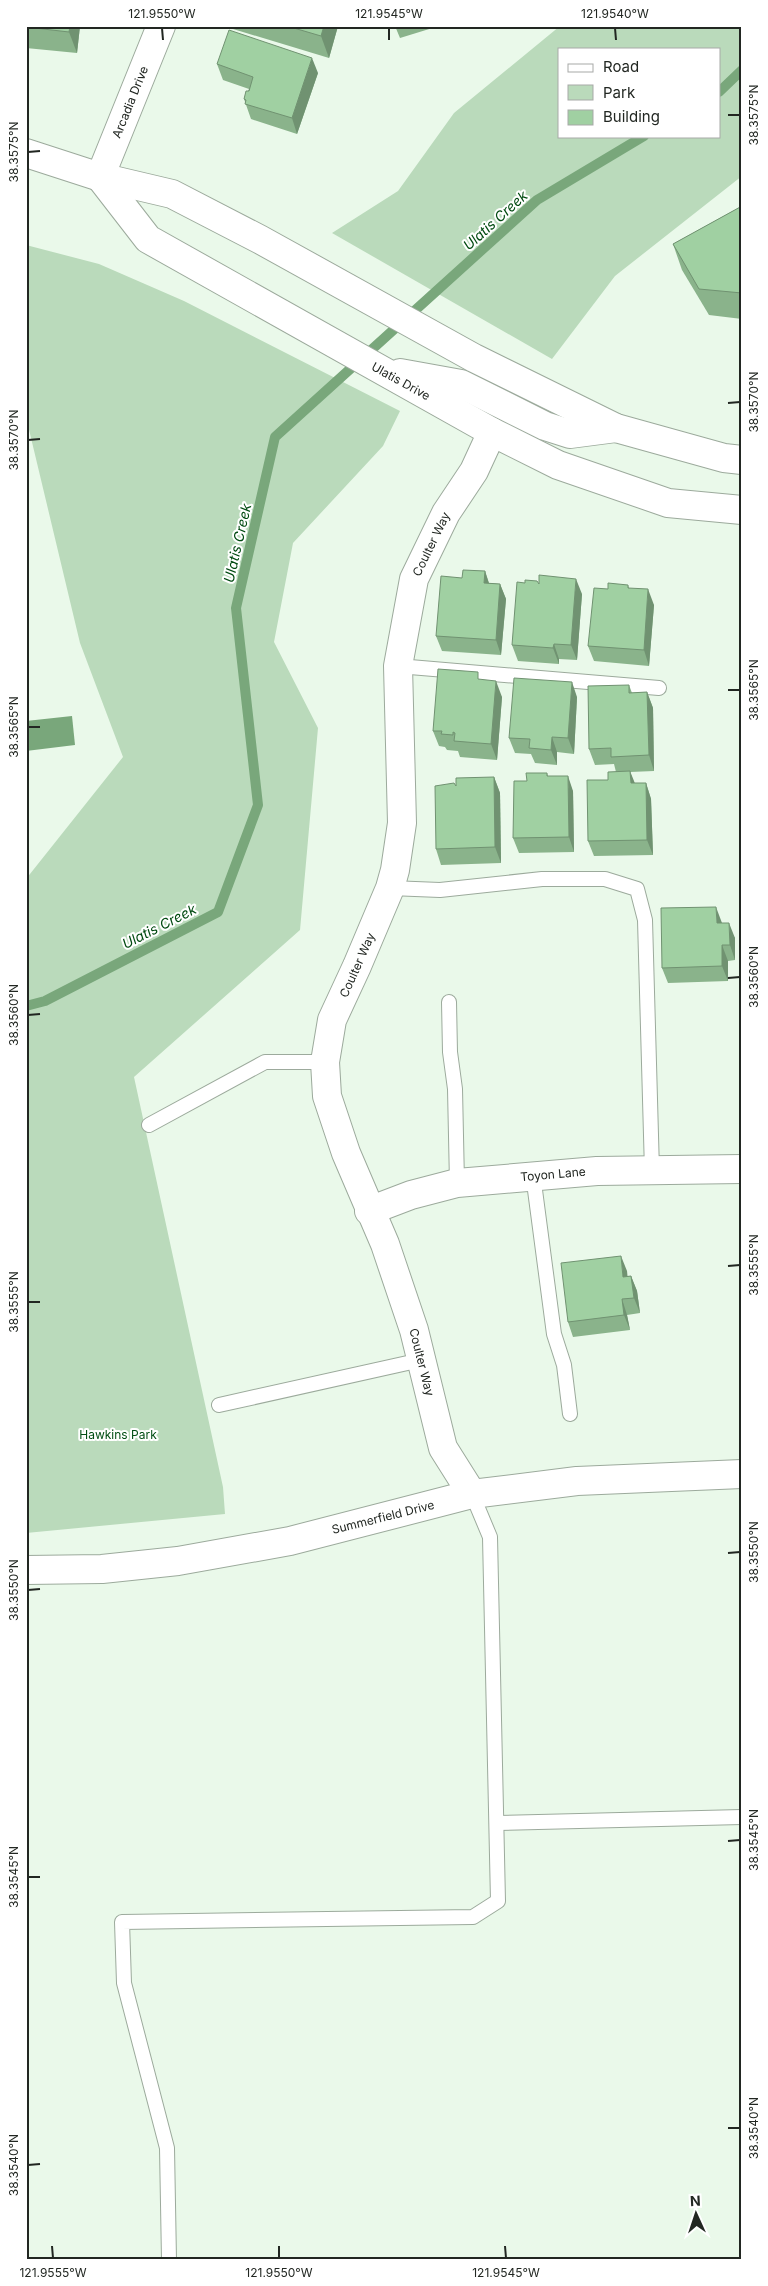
<svg xmlns="http://www.w3.org/2000/svg" width="768" height="2286" font-family="Inter,sans-serif">
  <style>
    .green { fill: #badabb; fill-rule: evenodd }
    .water { fill: #79a77b }
    .lines { fill: none; stroke-linecap: round; stroke-linejoin: round }
    .stream { stroke: #79a77b; stroke-width: 10 }
    .service-casing { stroke: #9caa9c; stroke-width: 16 }
    .minor-casing { stroke: #9caa9c; stroke-width: 30 }
    .secondary-casing { stroke: #9caa9c; stroke-width: 30 }
    .service { stroke: #fff; stroke-width: 14 }
    .minor { stroke: #fff; stroke-width: 28 }
    .secondary { stroke: #fff; stroke-width: 28 }
    .wall { fill: #8ab38b }
    .shaded-wall { fill: #709271 }
    .building { fill: #a0d0a2; stroke: #709271 }
    .ticks { fill: none; stroke: #222722; stroke-width: 2 }
    .labels { text-anchor: middle; dominant-baseline: central; stroke-width: 4; stroke-linejoin: round; paint-order: stroke }
    .street-label { font-size: 12px; fill: #222722; stroke: #fff }
    .park-label { font-size: 12px; fill: #024e14; stroke: #fff }
    .water-label { font-size: 14px; font-style: italic; fill: #004a10; stroke: #fff }
    .neatline { fill: none; stroke: #222722; stroke-width: 2 }
    .ticks-label { font-size: 12px; text-anchor: middle; fill: #222722 }
  </style>
  <rect width="100%" height="100%" fill="#eaf9ea"/>
  <g class="green">
    <path d="M560 26H742V176L615 276 552 359 332 233 398 191 454 113ZM559 49H719V136H559Z"/>
    <polygon points="26,245 99,264 184,301 400,411 383,446 293,543 274,642 318,728 300,930 134,1077 223,1487 225,1514 26,1533 26,879 123,757 80,643 26,417"/>
  </g>
  <polygon class="water" points="72,716 75,745 26,751 26,721"/>
  <g class="lines">
    <g class="stream">
      <polyline points="719,92 742,70"/>
      <polyline points="26,1006 45,1001 218,912 258,805 236,608 275,437 537,200 644,136"/>
    </g>
    <defs>
      <g id="service">
        <polyline points="398,666 659,688"/>
        <polyline points="390,888 440,890 542,879 605,879 637,889 645,920 652,1171"/>
        <polyline points="449,1002 450,1052 455,1089 457,1183"/>
        <polyline points="149,1125 265,1062 325,1062"/>
        <polyline points="533,1175 554,1334 564,1365 570,1414"/>
        <polyline points="219,1405 421,1360"/>
        <polyline points="497,1823 742,1817"/>
        <polyline points="169,2260 167,2148 124,1983 122,1922 473,1917 498,1901 490,1537 472,1494"/>
      </g>
      <g id="minor">
        <polyline points="100,177 161,26"/>
        <polyline points="369,1211 411,1195 457,1183 597,1171 742,1169"/>
        <polyline points="472,1494 443,1448 414,1330 385,1244 346,1153 327,1096 325,1062 332,1020 357,966 390,888 395,870 402,823 398,666 414,579 446,513 474,471 492,432"/>
        <polyline points="26,1570 102,1569 178,1561 290,1541 472,1494 577,1481 742,1474"/>
      </g>
      <g id="secondary">
        <polyline points="26,153 100,177 172,194 261,240 474,358 616,428 724,458 742,460"/>
        <polyline points="100,177 148,239 492,432 558,465 668,503 742,510"/>
        <polyline points="400,373 461,384 545,426 570,434 616,428"/>
      </g>
    </defs>
    <use href="#service" class="service-casing"/>
    <use href="#minor" class="minor-casing"/>
    <use href="#secondary" class="secondary-casing"/>
    <use href="#service" class="service"/>
    <use href="#minor" class="minor"/>
    <use href="#secondary" class="secondary"/>
  </g>
  <g class="wall">
    <polygon points="26,26 80,26 77,53 26,48"/>
    <polygon points="232,26 338,26 329,58 233,29"/>
    <polygon points="395,26 439,26 400,38"/>
    <polygon points="217,64 318,73 297,134 251,119 244,99 249,89 223,80"/>
    <polygon points="742,206 742,319 709,315 682,270 673,244"/>
    <polygon points="485,571 489,583 500,584 506,599 501,655 442,651 436,636 462,578"/>
    <polygon points="628,585 629,588 654,605 649,666 594,661 588,646 608,589"/>
    <polygon points="582,594 577,660 559,659 559,664 518,661 512,645"/>
    <polygon points="481,680 502,697 497,760 460,757 458,751 447,750 445,747 439,746 433,731"/>
    <polygon points="629,685 632,693 647,692 653,708 654,771 630,772 634,783 646,783 651,799 653,855 594,856 588,841 608,780 616,772 614,764 595,765 589,749"/>
    <polygon points="577,697 574,754 557,752 557,765 535,763 531,754 515,753 509,738"/>
    <polygon points="547,773 548,776 573,791 574,852 519,853 513,838 527,781"/>
    <polygon points="494,777 500,793 501,863 441,865 436,849"/>
    <polygon points="722,923 735,938 735,960 728,961 728,981 668,983 662,968"/>
    <polygon points="627,1271 627,1276 631,1276 637,1291 640,1313 627,1315 630,1330 573,1337 568,1322"/>
  </g>
  <g class="shaded-wall">
    <polygon points="70,26 80,26 77,53 69,32"/>
    <polygon points="324,26 338,26 329,58 321,36"/>
    <polygon points="312,58 318,73 297,134 292,118"/>
    <polygon points="485,571 490,587 484,583"/>
    <polygon points="576,579 582,594 577,660 571,645"/>
    <polygon points="500,584 506,599 501,655 496,640"/>
    <polygon points="648,589 654,605 649,666 644,650"/>
    <polygon points="554,644 559,659 559,664 553,648"/>
    <polygon points="496,681 502,697 497,760 491,744"/>
    <polygon points="572,682 577,697 574,754 568,738"/>
    <polygon points="647,692 653,708 654,771 649,755"/>
    <polygon points="552,737 557,752 557,765 551,750"/>
    <polygon points="630,771 636,786 631,783"/>
    <polygon points="568,776 573,791 574,852 569,837"/>
    <polygon points="494,777 500,793 501,863 495,847"/>
    <polygon points="646,783 651,799 653,855 647,840"/>
    <polygon points="716,907 722,923 717,923"/>
    <polygon points="729,923 735,938 735,960 730,945"/>
    <polygon points="722,945 728,961 728,981 722,966"/>
    <polygon points="621,1256 627,1271 629,1292 623,1277"/>
    <polygon points="631,1276 637,1291 640,1313 634,1298"/>
    <polygon points="622,1299 627,1315 630,1330 624,1315"/>
  </g>
  <g class="building">
    <polygon points="26,26 70,26 69,32 26,27"/>
    <polygon points="287,26 324,26 321,36"/>
    <polygon points="229,30 312,58 292,118 245,104 246,100 244,99 246,91 249,91 253,77 217,64"/>
    <polygon points="742,206 742,293 699,289 673,244"/>
    <polygon points="463,570 485,571 484,583 500,584 496,640 436,636 441,576 462,578"/>
    <polygon points="539,575 576,579 571,645 554,644 553,648 512,645 517,582 525,583 525,580 537,581 539,584"/>
    <polygon points="608,583 628,585 628,588 648,589 644,650 588,646 594,588 608,589"/>
    <polygon points="438,669 478,672 478,679 496,681 491,744 454,741 455,733 453,732 453,735 441,734 442,731 433,731"/>
    <polygon points="514,678 572,682 568,738 552,737 551,750 529,748 530,739 509,738"/>
    <polygon points="629,685 629,693 647,692 649,755 611,757 611,748 589,749 588,686"/>
    <polygon points="630,771 631,783 646,783 647,840 588,841 587,780 608,780 608,772"/>
    <polygon points="526,773 547,773 547,776 568,776 569,837 513,838 514,781 527,781"/>
    <polygon points="494,777 495,847 436,849 435,786 454,783 456,786 456,778"/>
    <polygon points="716,907 717,923 729,923 730,945 722,945 722,966 662,968 661,908"/>
    <polygon points="621,1256 623,1277 631,1276 634,1298 622,1299 624,1315 568,1322 561,1263"/>
  </g>
  <path class="ticks" d="M162 28 163 40M389 28V40M615 28 616 40M728 115H740M28 152 40 151M728 403 740 402M28 440 40 439M728 690H740M28 727H40M728 978 740 977M28 1015 40 1014M728 1266 740 1265M28 1302H40M728 1553 740 1552M28 1590 40 1589M728 1841 740 1840M28 1877H40M728 2128H740M28 2165 40 2164M52 2246 53 2258M279 2246V2258M505 2246 506 2258"/>
  <g class="labels">
    <g class="street-label">
      <text transform="translate(130 102) rotate(-68)">Arcadia Drive</text>
      <text transform="translate(401 381) rotate(29)">Ulatis Drive</text>
      <text transform="translate(431 544) rotate(-64)">Coulter Way</text>
      <text transform="translate(357 965) rotate(-66)">Coulter Way</text>
      <text transform="translate(553 1174) rotate(-5)">Toyon Lane</text>
      <text transform="translate(422 1362) rotate(76)">Coulter Way</text>
      <text transform="translate(383 1517) rotate(-14)">Summerfield Drive</text>
    </g>
    <g class="park-label">
      <text x="118" y="1434">Hawkins Park</text>
    </g>
    <g class="water-label">
      <text transform="translate(495 220) rotate(-42)">Ulatis Creek</text>
      <text transform="translate(237 543) rotate(-77)">Ulatis Creek</text>
      <text transform="translate(159 926) rotate(-27)">Ulatis Creek</text>
    </g>
  </g>
  <rect width="768" height="2286" fill="none" stroke="#ffffff" stroke-width="55"/>
  <rect x="558" y="48" width="162" height="90" fill="#ffffff" stroke="#a7a9a7"/>
  <rect x="568" y="64" width="25" height="8" fill="#ffffff" stroke="#a7a9a7"/>
  <text x="603" y="72" font-size="15" fill="#222722">Road</text>
  <rect x="568" y="85" width="25" height="15" fill="#badabb" stroke="#a7a9a7"/>
  <text x="603" y="98" font-size="15" fill="#222722">Park</text>
  <rect x="568" y="110" width="25" height="15" fill="#a0d0a2" stroke="#a7a9a7"/>
  <text x="603" y="122" font-size="15" fill="#222722">Building</text>
  <g transform="translate(696 2214) rotate(357)" stroke="#ffffff" stroke-width="4" paint-order="stroke">
  <path d="M0-4L9 19L0 12L-9 19Z" fill="#222722"/>
  <text y="-8" font-size="14" font-weight="bold" text-anchor="middle" fill="#222722">N</text>
  </g>
  <rect x="28" y="28" width="712" height="2230" class="neatline"/>
  <g class="ticks-label">
    <text x="162" y="18">121.9550°W</text>
    <text x="389" y="18">121.9545°W</text>
    <text x="615" y="18">121.9540°W</text>
    <text transform="translate(754 115) rotate(-90)" y="4">38.3575°N</text>
    <text transform="translate(14 152) rotate(-90)" y="4">38.3575°N</text>
    <text transform="translate(754 402) rotate(-90)" y="4">38.3570°N</text>
    <text transform="translate(14 440) rotate(-90)" y="4">38.3570°N</text>
    <text transform="translate(754 690) rotate(-90)" y="4">38.3565°N</text>
    <text transform="translate(14 727) rotate(-90)" y="4">38.3565°N</text>
    <text transform="translate(754 977) rotate(-90)" y="4">38.3560°N</text>
    <text transform="translate(14 1015) rotate(-90)" y="4">38.3560°N</text>
    <text transform="translate(754 1265) rotate(-90)" y="4">38.3555°N</text>
    <text transform="translate(14 1302) rotate(-90)" y="4">38.3555°N</text>
    <text transform="translate(754 1552) rotate(-90)" y="4">38.3550°N</text>
    <text transform="translate(14 1590) rotate(-90)" y="4">38.3550°N</text>
    <text transform="translate(754 1840) rotate(-90)" y="4">38.3545°N</text>
    <text transform="translate(14 1877) rotate(-90)" y="4">38.3545°N</text>
    <text transform="translate(754 2128) rotate(-90)" y="4">38.3540°N</text>
    <text transform="translate(14 2165) rotate(-90)" y="4">38.3540°N</text>
    <text x="53" y="2277">121.9555°W</text>
    <text x="279" y="2277">121.9550°W</text>
    <text x="506" y="2277">121.9545°W</text>
  </g>
</svg>
